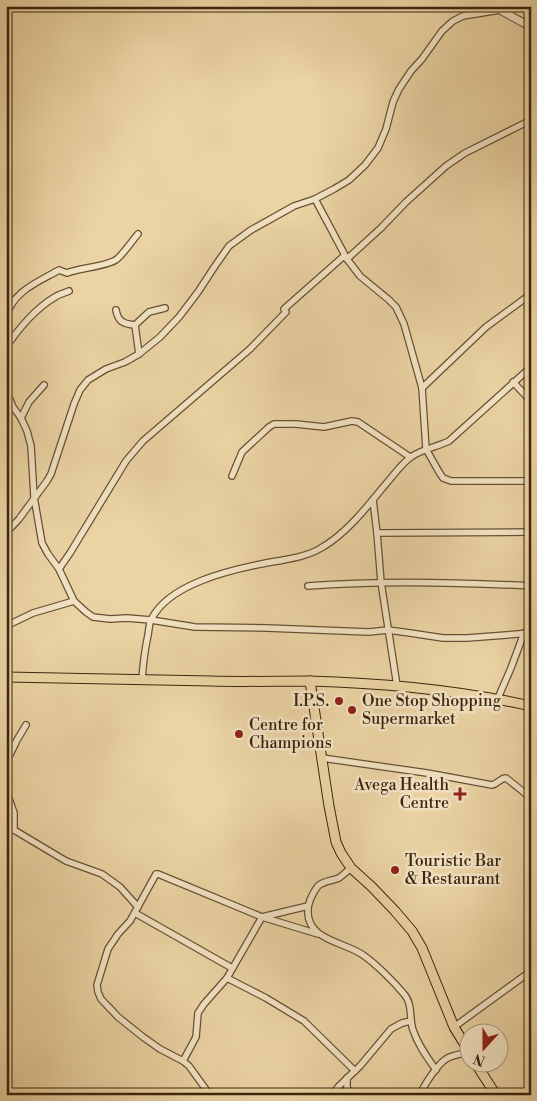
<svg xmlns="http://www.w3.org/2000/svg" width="537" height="1101" font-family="'Libre Bodoni',serif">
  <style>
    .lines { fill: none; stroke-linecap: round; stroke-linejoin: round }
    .minor-casing { stroke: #665134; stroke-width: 8 }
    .tertiary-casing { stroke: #665134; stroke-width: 9 }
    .trunk-casing { stroke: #3a260f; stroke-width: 11 }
    .minor { stroke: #f2e2c3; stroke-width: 5.5 }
    .tertiary { stroke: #f2e2c3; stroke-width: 7 }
    .trunk { stroke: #ebd3a3; stroke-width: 9 }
    .poi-dot { fill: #8f2418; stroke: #f2e2c3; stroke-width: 2 }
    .labels { text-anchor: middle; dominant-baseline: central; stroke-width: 5; stroke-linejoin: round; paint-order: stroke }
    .poi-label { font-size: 16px; fill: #3a260f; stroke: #f2e2c3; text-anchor: start }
  </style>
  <rect width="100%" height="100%" fill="#ebd3a3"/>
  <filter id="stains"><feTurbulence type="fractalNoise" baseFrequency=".004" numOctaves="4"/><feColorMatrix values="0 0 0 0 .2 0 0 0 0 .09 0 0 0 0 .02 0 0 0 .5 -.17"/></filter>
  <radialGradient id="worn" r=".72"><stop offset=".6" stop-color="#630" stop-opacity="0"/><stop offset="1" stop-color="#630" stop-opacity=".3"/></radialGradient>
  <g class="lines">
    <defs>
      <g id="minor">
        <polyline points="315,199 347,259 360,276 388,299 396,307 404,324 422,388 426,449 439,472 443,478 451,481 531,481"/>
        <path d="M116 310C118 322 124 324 135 325L149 312 165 308"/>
        <path d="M6 317C13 291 38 282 59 270L67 273C79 268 109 266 117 259 124 253 132 241 138 234"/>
        <polyline points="135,325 139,354"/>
        <path d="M6 348C17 330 36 308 55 297 59 294 65 293 69 291"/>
        <polyline points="513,382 531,401"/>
        <polyline points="6,383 8,395 13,407 21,418 27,431 31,446 34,497 42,543 48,554 59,569 74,601 86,612 93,617 110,619 127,618 151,620 195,627 267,628 369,632 388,630 410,633 443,638 467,638 531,633"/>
        <polyline points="422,388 486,327 531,294"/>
        <polyline points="21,418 29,402 44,385"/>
        <polyline points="232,476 242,452 269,427 274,424 296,424 324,427 352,421 358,422 410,457"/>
        <polyline points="373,500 377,533 381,582 397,686"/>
        <polyline points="6,533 19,519 47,481 51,474 74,404 80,390 88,380 106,369 125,362 139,354 160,337 179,317 198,292 215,266 229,246 251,230 294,206 315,199 334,189 349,180 365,165 378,148 386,129 393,102 399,89 411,71 422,59 442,31 453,21 463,16 500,10"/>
        <polyline points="377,533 531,532"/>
        <polyline points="59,569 70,553 126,461 143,441 250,349 286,312 284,309 344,256 347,259 381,228 406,202 446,166 465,153 531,120"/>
        <path d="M308 586C382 580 456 582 531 586"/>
        <polyline points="6,626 33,613 74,601"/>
        <path d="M142 680C143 664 145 649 148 635 149 630 149 624 151 620 168 584 230 570 266 563 283 560 307 557 321 548 345 535 368 506 385 485 393 476 401 464 411 457 422 449 437 447 449 441L531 367"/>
        <polyline points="498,698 511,668 524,633"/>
        <path d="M322 758 427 773 492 785C498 784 500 778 506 778L531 798"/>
        <polyline points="6,763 17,740 26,725"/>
        <polyline points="6,790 14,813 14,830"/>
        <polyline points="6,830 14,830 66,861 102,874 120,887 138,907"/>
        <path d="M351 868C347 871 343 875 339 878 332 881 323 881 318 886 313 892 308 903 308 910 306 940 345 942 363 955 376 964 394 982 404 994 413 1004 409 1019 413 1030 418 1045 427 1057 436 1070"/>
        <polyline points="135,913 232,968"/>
        <polyline points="227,978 266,998 304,1021 355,1071"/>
        <polyline points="454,1027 531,971"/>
        <polyline points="183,1061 196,1037 198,1013 204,1004 227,978 262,917 318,934"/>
        <polyline points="347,1078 347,1088 354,1095"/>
        <polyline points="210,1095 189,1066 183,1061 160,1049 143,1037 118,1017 101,999 98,992 97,985 108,949 118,934 130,921 156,874 158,874 262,917 308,906"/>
        <polyline points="332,1095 339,1086 360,1066 391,1029 402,1023 411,1021"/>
        <path d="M420 1095C424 1085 437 1065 446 1059 452 1055 462 1054 469 1052"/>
      </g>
      <polyline id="tertiary" points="499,6 500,10 531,27"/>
      <g id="trunk">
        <path d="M6 677C74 678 142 680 211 681 243 682 276 681 309 681 383 683 458 690 531 706"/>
        <polyline points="310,681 329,806 336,842 341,853 351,868 372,887 395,911 412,931 422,948 454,1027 470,1053"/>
        <polyline points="476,1064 496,1095"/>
      </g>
    </defs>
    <use href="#minor" class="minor-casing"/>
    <use href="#tertiary" class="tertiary-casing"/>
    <use href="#trunk" class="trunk-casing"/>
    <use href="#minor" class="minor"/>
    <use href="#tertiary" class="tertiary"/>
    <use href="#trunk" class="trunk"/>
  </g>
  <g class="poi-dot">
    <circle cx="339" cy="701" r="5"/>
    <circle cx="352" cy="710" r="5"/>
    <circle cx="239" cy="734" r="5"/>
    <path d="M457.5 786.5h5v5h5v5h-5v5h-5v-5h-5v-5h5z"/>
    <circle cx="395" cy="870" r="5"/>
  </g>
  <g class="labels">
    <g class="poi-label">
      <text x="329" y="701" text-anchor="end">I.P.S.</text>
      <text x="362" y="701">One Stop Shopping<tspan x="362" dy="18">Supermarket</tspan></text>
      <text x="249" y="725">Centre for<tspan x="249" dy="18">Champions</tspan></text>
      <text x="449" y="785" text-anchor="end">Avega Health<tspan x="449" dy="18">Centre</tspan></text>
      <text x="405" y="861">Touristic Bar<tspan x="405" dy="18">&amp; Restaurant</tspan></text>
    </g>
  </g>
  <rect width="537" height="1101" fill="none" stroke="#ebd3a3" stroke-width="25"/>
  <rect x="8" y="8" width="522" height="1086" fill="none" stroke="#3a260f" stroke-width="2.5"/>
  <rect x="12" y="12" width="512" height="1076" fill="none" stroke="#3a260f"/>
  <g transform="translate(484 1048) rotate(201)"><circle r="24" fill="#f2e2c3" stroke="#a8977b"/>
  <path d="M0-4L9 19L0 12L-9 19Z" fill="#8f2418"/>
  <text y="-8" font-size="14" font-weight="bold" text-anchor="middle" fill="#3a260f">N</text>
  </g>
  <rect width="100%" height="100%" filter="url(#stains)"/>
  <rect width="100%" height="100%" fill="url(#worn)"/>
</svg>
